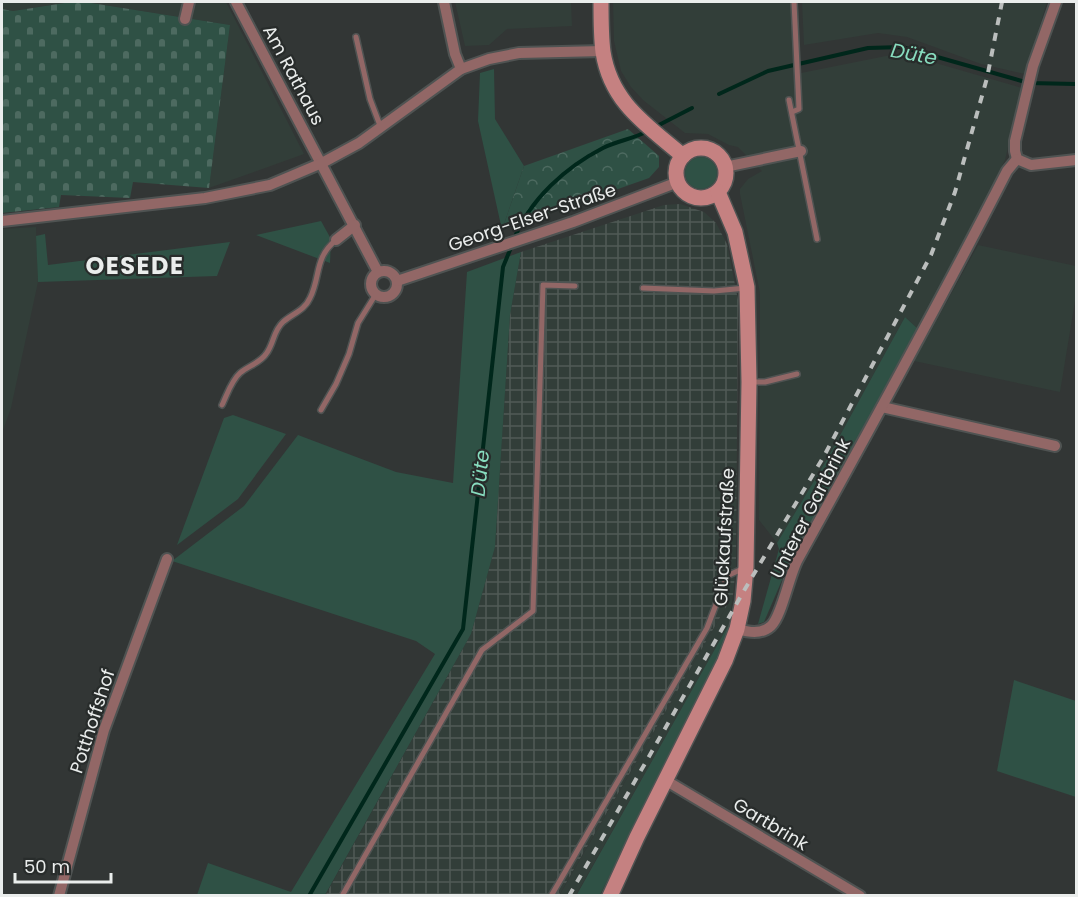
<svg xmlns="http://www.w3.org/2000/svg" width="1078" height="897" font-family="Poppins,sans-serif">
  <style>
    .built { fill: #323e39 }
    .industrial { fill: url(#industrial-grid) }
    .green { fill: #2f5145 }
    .forest { fill: url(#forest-crowns) }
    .cemetery { fill: url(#cemetery-stones) }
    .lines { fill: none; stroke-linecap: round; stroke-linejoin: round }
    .stream { stroke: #00271b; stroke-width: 4 }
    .lane-casing { stroke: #4f5352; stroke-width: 8 }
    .street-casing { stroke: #4f5352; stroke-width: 14 }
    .secondary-casing { stroke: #4f5352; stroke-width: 18 }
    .lane { stroke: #926766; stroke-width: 5 }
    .street { stroke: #926766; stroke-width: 10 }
    .secondary { stroke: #c58181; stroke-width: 15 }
    .rail { stroke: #bbbebd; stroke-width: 4; stroke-dasharray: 8 8; stroke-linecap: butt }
    .labels { text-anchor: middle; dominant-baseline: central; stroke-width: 4.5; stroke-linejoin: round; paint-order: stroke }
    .street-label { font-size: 18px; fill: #eaedec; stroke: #282c2b }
    .water-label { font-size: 20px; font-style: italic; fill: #87dcbe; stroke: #282c2b }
    .district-label { font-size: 24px; font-weight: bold; letter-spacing: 1.5px; fill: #eaedec; stroke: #282c2b }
  </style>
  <defs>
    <pattern id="industrial-grid" width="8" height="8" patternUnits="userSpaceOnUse" patternTransform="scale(1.5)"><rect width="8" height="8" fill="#323e39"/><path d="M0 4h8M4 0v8" fill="none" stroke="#505a56"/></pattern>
    <pattern id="forest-crowns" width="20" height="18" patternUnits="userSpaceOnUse" patternTransform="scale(1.5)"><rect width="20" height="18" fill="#2f5145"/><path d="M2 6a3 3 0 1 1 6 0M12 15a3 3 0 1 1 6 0" fill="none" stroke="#4d6a60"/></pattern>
    <pattern id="cemetery-stones" width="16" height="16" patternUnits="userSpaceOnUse" patternTransform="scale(1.5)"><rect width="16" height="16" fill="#2f5145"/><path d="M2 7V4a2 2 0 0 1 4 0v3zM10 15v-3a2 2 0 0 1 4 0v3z" fill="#4d6a60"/></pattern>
  </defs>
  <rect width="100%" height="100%" fill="#323635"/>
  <g class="built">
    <polygon points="2,2 71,2 13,11 2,9"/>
    <polygon points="85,2 226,2 304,154 209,188 230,25"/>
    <polygon points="455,2 571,2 572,26 507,29 489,45 465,46"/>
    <polygon points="613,2 798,2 801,73 901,53 1022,88 1005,160 960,250 917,328 905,317 827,459 777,543 759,520 760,293 740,194 740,189 748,179 762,171 738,147 729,145 708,134 685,133 643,100 631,87 621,71 614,41"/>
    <polygon points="802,2 1047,2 1025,74 981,64 907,37 878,33 804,45"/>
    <polygon points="36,227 38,282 11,408 2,433 2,229"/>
    <polygon points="978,245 1076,266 1076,295 1060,392 914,361"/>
    <polygon points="733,595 729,624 576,895 559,896"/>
  </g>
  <polygon class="industrial" points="680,204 704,212 716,223 727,244 738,300 736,566 733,595 559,895 325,896 471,634 495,547 510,315 521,252 664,205"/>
  <g class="green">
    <polygon points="494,69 495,119 524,166 502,230 478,121 480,73"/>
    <circle cx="701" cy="173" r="16"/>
    <polygon points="321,221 331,239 330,263 256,235"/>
    <polygon points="45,234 48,265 230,242 217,276 38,282 36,236"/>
    <polygon points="521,252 510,315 495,547 471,634 325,895 197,895 208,863 291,892 435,654 416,641 172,561 244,506 298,435 396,472 453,483 467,272"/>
    <polygon points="905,317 917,328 788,566 764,622 758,624 779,549 777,543 827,459"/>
    <polygon points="233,415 286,434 238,499 177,545 224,418"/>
    <polygon points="729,624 725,644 600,895 576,896"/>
    <polygon points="1014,680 1076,701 1076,797 997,771"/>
  </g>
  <polygon class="forest" points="628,129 659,156 659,167 649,178 502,230 524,166"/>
  <polygon class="cemetery" points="71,2 85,2 230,25 209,188 133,182 130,198 61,195 59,207 2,213 2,9 13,11"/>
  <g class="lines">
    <g class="stream">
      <polyline points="719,94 768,71 868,48 902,47 1029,83 1076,84"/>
      <polyline points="655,127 692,108"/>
      <path d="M514 239C530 199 566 167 603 148 617 141 632 139 646 132"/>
      <polyline points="309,896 463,629 503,267 512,245"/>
    </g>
    <defs>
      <g id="lane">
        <polyline points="356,37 370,99 381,128"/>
        <polyline points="789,100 817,239"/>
        <polyline points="792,112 799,109 794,2"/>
        <polyline points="643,288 714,291 746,288"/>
        <polyline points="751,382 765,382 797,374"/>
        <path d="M222 405C227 395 231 381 240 373 248 366 260 363 266 354 274 344 273 331 283 322 292 314 305 310 310 298 321 276 314 258 336 240"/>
        <polyline points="321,410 336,384 349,354 358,323 376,294"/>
        <polyline points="342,896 482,650 533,611 543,285 575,286"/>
        <polyline points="551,896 707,628 727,576 744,568"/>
      </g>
      <g id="street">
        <polyline points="236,2 378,272"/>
        <polyline points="444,2 455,54 461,69"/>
        <polyline points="1056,2 1033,66 1015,141 1015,151 1017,159 1031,165 1076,160"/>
        <polyline points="185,19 189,2"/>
        <polyline points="725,167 801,151"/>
        <polyline points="2,221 205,198 270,185 322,163 359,143 461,69 489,59 519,53 603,51"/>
        <polyline points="336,240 355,225"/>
        <circle cx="384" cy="284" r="13"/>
        <polyline points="397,281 573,222 678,182"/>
        <polyline points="882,407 1055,446"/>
        <path d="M737 629C748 632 761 635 771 626 782 616 789 575 798 559 869 431 940 302 1007 171L1017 159"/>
        <polyline points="665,780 860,896"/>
        <polyline points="59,896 104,730 167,559"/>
      </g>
      <g id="secondary">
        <path d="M601 2C601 18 601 36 603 52 611 103 647 125 683 156"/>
        <circle cx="701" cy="173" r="25"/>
        <polyline points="610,896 637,837 725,661 737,629 743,601 746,567 749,382 747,287 735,232 718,192"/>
      </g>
    </defs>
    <use href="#lane" class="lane-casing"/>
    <use href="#street" class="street-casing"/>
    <use href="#secondary" class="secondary-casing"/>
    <use href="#lane" class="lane"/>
    <use href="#street" class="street"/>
    <use href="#secondary" class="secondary"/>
    <polyline class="rail" points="569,896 745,589 824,456 931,255 955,192 987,78 1002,2"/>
  </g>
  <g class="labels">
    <g class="street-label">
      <text transform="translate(294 75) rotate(62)">Am Rathaus</text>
      <text transform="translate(532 217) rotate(-19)">Georg-Elser-Straße</text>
      <text transform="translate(810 508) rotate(-63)">Unterer Gartbrink</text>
      <text transform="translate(724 537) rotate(-87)">Glückaufstraße</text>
      <text transform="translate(92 721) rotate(-72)">Potthoffshof</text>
      <text transform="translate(771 824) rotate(31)">Gartbrink</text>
    </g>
    <g class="water-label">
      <text transform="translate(914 54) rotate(10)">Düte</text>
      <text transform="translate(480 473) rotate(-84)">Düte</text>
    </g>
    <g class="district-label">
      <text x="135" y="265">OESEDE</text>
    </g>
  </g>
  <rect width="1078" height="897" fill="none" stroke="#eaedec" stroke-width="6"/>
  <path d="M15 873v9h96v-9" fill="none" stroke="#eaedec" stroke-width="3"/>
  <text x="24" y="873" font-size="18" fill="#eaedec" stroke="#282c2b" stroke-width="4.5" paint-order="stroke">50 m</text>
</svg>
